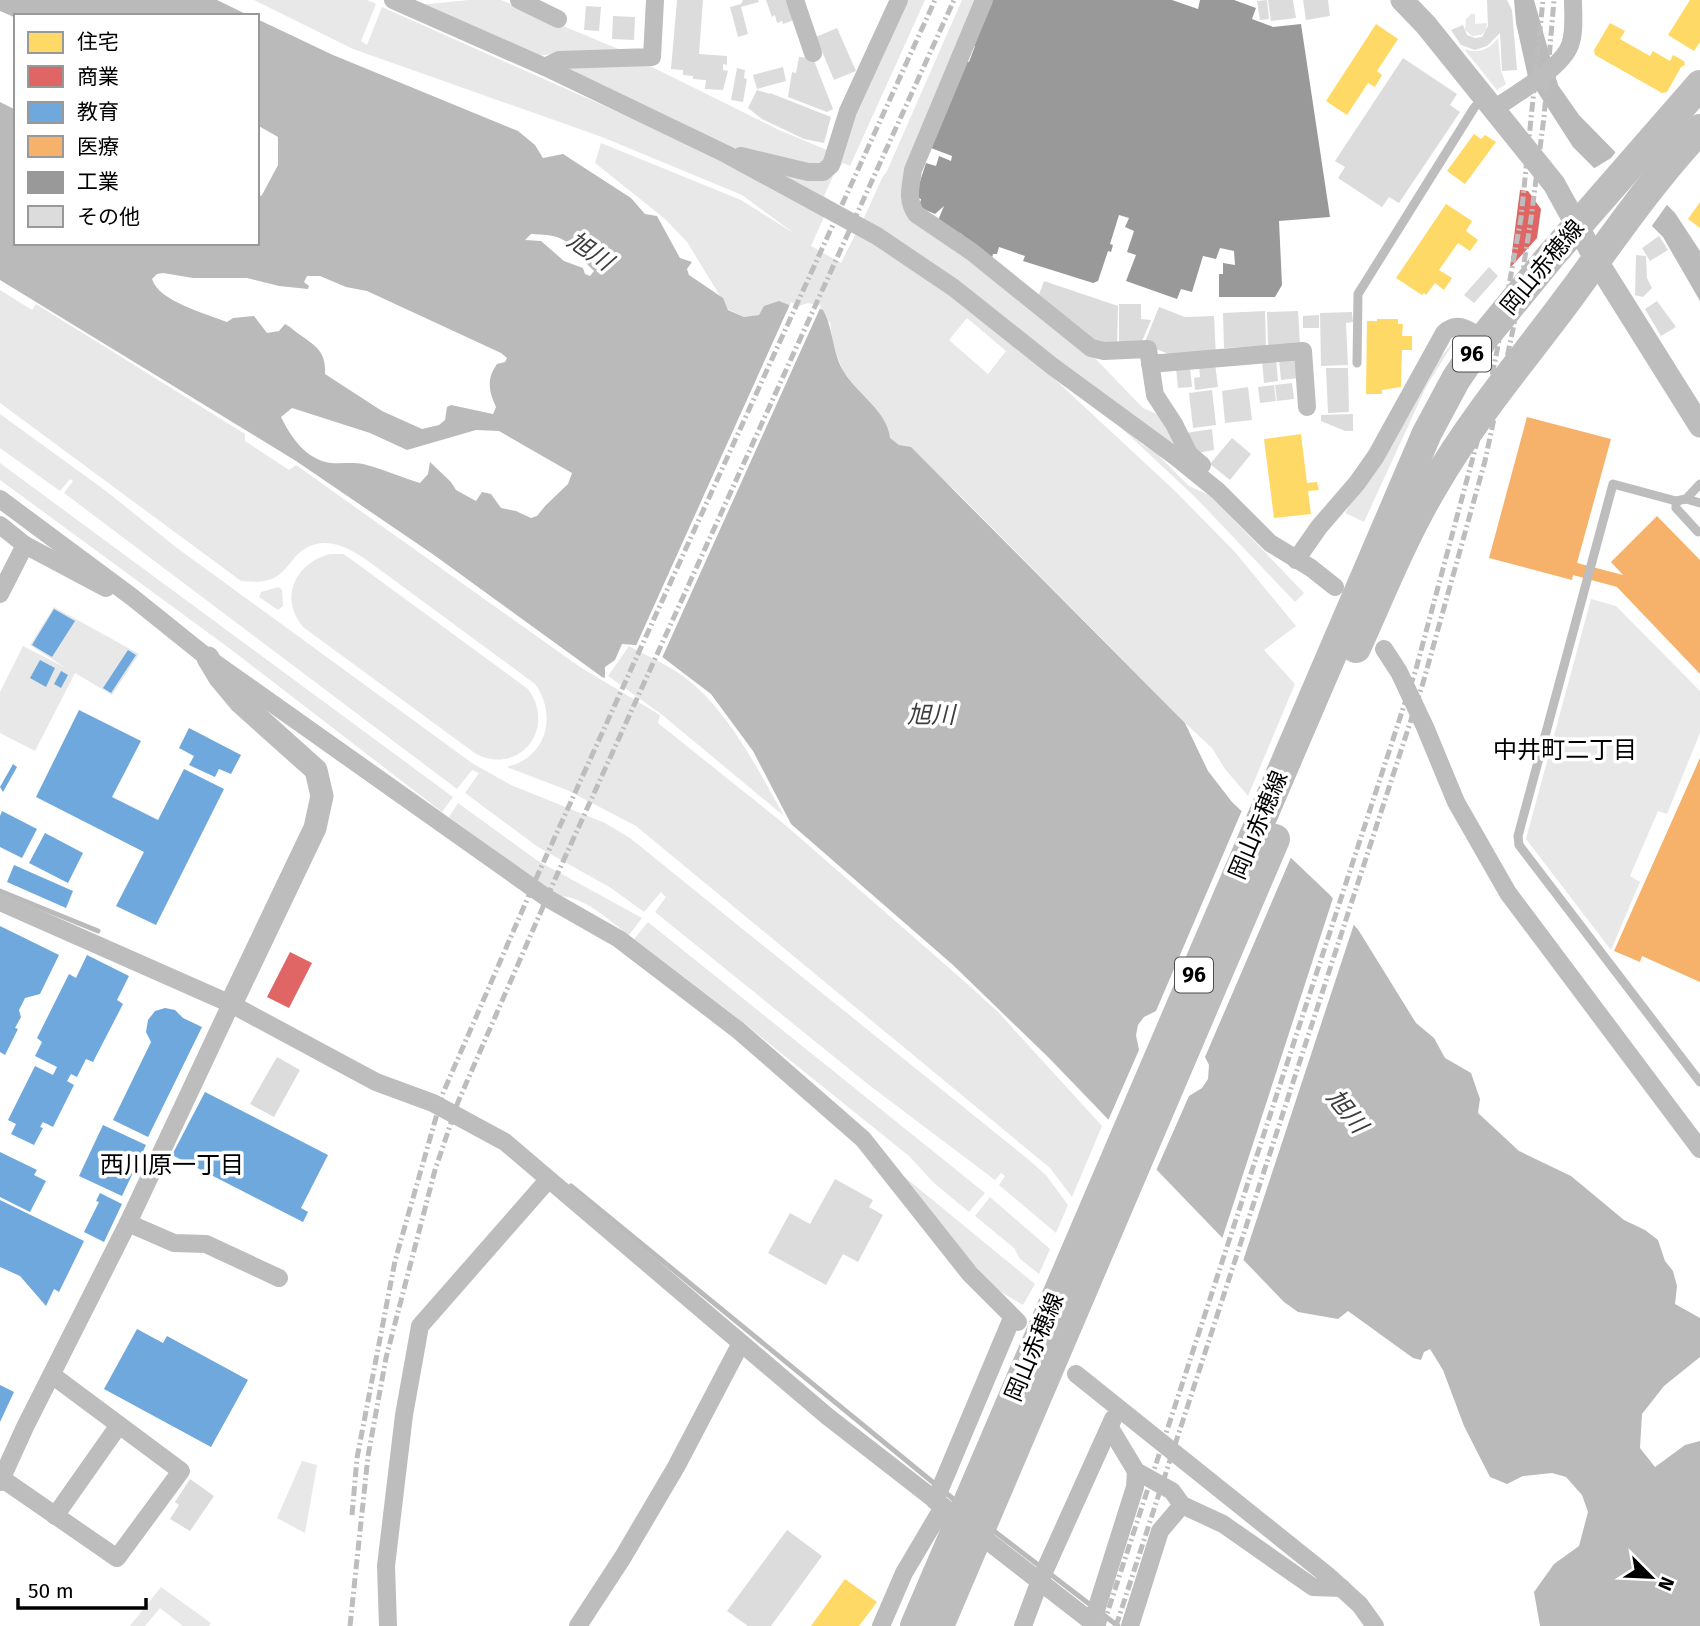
<svg xmlns="http://www.w3.org/2000/svg" width="1700" height="1626" font-family="'Fira Sans','Noto Sans JP',sans-serif">
  <style>
    .green { fill: #e8e8e8; fill-rule: evenodd }
    .water { fill: #bababa; fill-rule: evenodd }
    .pier { fill: #fff }
    .homes { fill: #ffd966 }
    .shops { fill: #e06666 }
    .schools { fill: #6fa8dc }
    .health { fill: #f6b26b }
    .industry { fill: #999 }
    .lines { fill: none; stroke-linecap: round; stroke-linejoin: round }
    .stream { stroke: #bababa; stroke-width: 5 }
    .building { fill: #dcdcdc }
    .service { stroke: #bdbdbd; stroke-width: 9 }
    .minor { stroke: #bdbdbd; stroke-width: 18 }
    .tertiary { stroke: #bdbdbd; stroke-width: 23 }
    .primary { stroke: #bdbdbd; stroke-width: 30 }
    .rail { stroke: #bdbdbd; stroke-width: 5; stroke-dasharray: 10 3.5 2 3.5; stroke-linecap: butt }
    .labels { text-anchor: middle; dominant-baseline: central; stroke-width: 7; stroke-linejoin: round; paint-order: stroke }
    .shield { fill: #fff; stroke: #4c4c4c; stroke-width: 2 }
    .shield-label { font-size: 21px; font-weight: bold; fill: #000 }
    .street-label { font-size: 23px; fill: #000; stroke: #fff }
    .water-label { font-size: 24px; font-style: italic; fill: #3e3e3e; stroke: #fff }
    .neighbourhood-label { font-size: 24px; fill: #000; stroke: #fff }
  </style>
  <rect width="100%" height="100%" fill="#fff"/>
  <g class="green">
    <path d="M254 0H367L376 4 361 41 367 45 382 7 665 133 807 204 824 217 811 246 841 263 857 231 951 293 1047 372 1174 490 1235 552 1296 626 1264 650 1295 684 1248 796 1225 769 1212 748 1185 723 954 489 890 438 860 393 843 371 833 345 830 322 759 315 744 317 728 309 687 242 664 218 595 163 601 143 741 200 795 234 742 195 602 137 353 49ZM967 318 1006 351 988 374 949 340Z"/>
    <polygon points="469,0 501,0 628,53 535,55 419,5"/>
    <polygon points="906,0 925,0 850,166 843,163 833,176 824,196 830,200 828,205 745,159 820,178"/>
    <polygon points="962,0 980,0 905,197 1090,353 1143,408 1164,417 1184,454 863,220 882,178 887,171"/>
    <polygon points="1471,14 1475,14 1475,24 1487,23 1486,30 1481,35 1472,36 1465,30 1466,19"/>
    <path d="M1498 38 1501 71 1506 84 1497 90 1464 49C1478 54 1489 50 1498 38Z"/>
    <polygon points="565,65 648,65 779,130 827,150 824,156 829,159 819,168 737,151 563,71"/>
    <path d="M0 290 32 310 36 304 245 434V441L289 470 296 465 580 667 660 715 658 723 783 823 964 981 998 1012 1102 1126 1072 1197 1050 1168 1033 1154 636 826 567 790 507 767C512 765 518 764 522 761 551 745 553 708 535 684L368 561C347 546 321 533 298 554 290 562 284 573 274 578 263 583 252 582 241 581L0 403Z"/>
    <polygon points="1456,339 1426,387 1364,522 1345,513 1430,370"/>
    <polygon points="0,414 106,491 177,548 472,763 511,785 605,823 630,838 1029,1160 1046,1175 1068,1205 1056,1233 999,1185 1005,1176 1001,1173 995,1180 869,1085 655,912 666,897 661,892 644,912 611,888 538,847 465,793 479,773 472,770 457,789 64,493 73,481 70,479 60,491 0,448"/>
    <polygon points="1115,422 1143,445 1155,452 1189,486 1211,496 1304,593 1295,602 1196,498"/>
    <polygon points="0,463 453,797 442,812 233,651 0,480"/>
    <path d="M330 554H343L352 560 528 689C557 728 520 776 476 754L303 627C278 597 296 563 330 554Z"/>
    <polygon points="279,587 282,590 283,606 278,610 259,597 261,592"/>
    <polygon points="1591,599 1616,606 1700,691 1700,733 1667,814 1658,811 1630,876 1640,882 1611,950 1526,839"/>
    <polygon points="54,607 139,654 112,695 75,673 35,751 0,733 0,692 23,646 66,668 30,645"/>
    <path d="M629 646C645 655 662 662 677 672 725 703 757 768 784 816L661 714 608 676Z"/>
    <path d="M458 803 538 861 642 918 629 935C609 921 585 896 558 896L449 817Z"/>
    <polygon points="648,922 985,1193 969,1212 934,1183 909,1156 730,1012 634,939"/>
    <polygon points="901,1174 1035,1284 1023,1305 999,1291 953,1243"/>
    <polygon points="990,1197 1050,1249 1039,1274 1020,1259 1014,1248 975,1216"/>
    <polygon points="302,1461 317,1465 305,1533 277,1518"/>
    <polygon points="161,1587 211,1623 209,1626 183,1626 160,1608 145,1626 130,1626"/>
  </g>
  <g class="water">
    <polygon points="0,0 217,0 250,16 16,16 16,18 0,11"/>
    <polygon points="1514,0 1534,0 1558,85 1579,115 1675,213 1700,251 1700,301 1663,237 1573,147 1528,77 1516,23"/>
    <path d="M257 19 333 55 518 131 535 145 543 158 563 154 631 198 645 214 657 216 680 258 692 262 687 269 689 275 723 298 728 310 744 317 759 315 764 306 779 301 799 309 809 306 823 310C834 330 832 353 844 372 858 395 887 411 890 438L899 445 911 447 1185 723 1208 771 1232 802 1330 895 1359 931 1416 1023 1434 1038 1445 1058 1471 1073 1480 1099 1478 1113 1519 1151 1571 1176 1624 1220 1645 1230 1658 1240 1665 1261 1673 1271 1677 1286 1675 1304 1700 1318V1357L1664 1386 1642 1414 1640 1448 1655 1467 1685 1445 1700 1441V1626H1540L1534 1592 1554 1564 1579 1546 1588 1512 1582 1495 1566 1477 1552 1473 1523 1476 1507 1484 1490 1477 1464 1426 1443 1370 1430 1349 1424 1352 1421 1360 1413 1358 1348 1311 1338 1319 1298 1312 1284 1302 1050 1059 953 965 791 824 753 751 711 694 661 656 635 645 622 644 615 660 605 667V678L602 677 434 555 296 461 0 280V102L16 110V243H257V198L262 195 278 165V137L257 125ZM531 234C542 235 555 234 565 241 572 246 575 252 583 255L587 264 594 271 590 276 585 274 583 268 564 261 541 241 525 240ZM163 273 193 278H247L279 286 308 289 309 286 304 282 307 276H320L346 287 367 291 501 353 507 358 505 362 497 364C486 379 489 392 496 407L493 414 451 405 447 407 445 420 439 425 422 429 382 411 325 374C327 346 308 343 290 327L285 324 279 331 267 333 254 316 233 318 227 322C207 314 158 301 152 279L157 274ZM292 408 370 433 407 450 476 430 499 431 572 473 568 484 546 505 537 516 531 518 516 511 501 508 491 494 482 492 476 501 456 490 451 482 430 462 428 474 420 483C401 477 383 469 363 464 352 462 342 464 331 463 306 460 291 437 281 417Z"/>
  </g>
  <g class="pier">
    <polygon points="1618,149 1669,202 1651,227 1593,169 1611,158"/>
    <polygon points="791,302 799,306 808,303 821,306 661,660 635,648"/>
    <polygon points="1243,808 1292,855 1205,1057 1209,1065 1208,1079 1202,1088 1189,1096 1155,1173 1107,1123 1139,1050 1136,1035 1138,1025 1144,1017 1156,1011"/>
    <polygon points="1334,895 1355,921 1242,1264 1221,1242"/>
  </g>
  <g class="homes">
    <polygon points="1690,0 1700,0 1700,42 1694,51 1668,35"/>
    <polygon points="1610,23 1625,31 1620,39 1650,56 1653,51 1670,61 1673,55 1684,61 1685,65 1681,67 1667,92 1662,93 1595,55 1594,50"/>
    <polygon points="1376,24 1398,39 1377,71 1382,75 1375,87 1368,83 1347,115 1326,101"/>
    <polygon points="1474,134 1481,139 1485,135 1496,142 1465,184 1447,171"/>
    <polygon points="1700,202 1700,228 1688,219"/>
    <polygon points="1446,204 1472,221 1466,231 1478,240 1470,251 1458,243 1439,270 1452,278 1444,290 1435,283 1426,295 1424,293 1422,295 1396,278"/>
    <polygon points="1377,319 1398,319 1398,324 1403,324 1402,336 1412,336 1412,350 1402,350 1401,387 1382,390 1382,394 1366,394 1367,321 1377,321"/>
    <polygon points="1301,434 1307,483 1317,482 1319,490 1308,491 1311,514 1274,518 1264,439"/>
    <polygon points="845,1579 877,1602 859,1626 811,1626"/>
  </g>
  <g class="shops">
    <polygon points="1520,190 1528,191 1541,209 1537,238 1510,268"/>
    <polygon points="290,952 312,963 289,1008 267,997"/>
  </g>
  <g class="schools">
    <polygon points="54,609 75,621 52,657 32,645"/>
    <polygon points="128,650 136,655 111,693 103,688"/>
    <polygon points="40,660 55,668 46,687 30,678"/>
    <polygon points="61,671 68,675 61,688 54,684"/>
    <polygon points="79,710 141,741 112,797 158,820 184,769 224,789 156,925 116,906 144,852 36,797"/>
    <polygon points="189,728 241,755 231,774 219,769 215,777 189,765 194,756 179,748"/>
    <polygon points="13,764 17,767 3,792 0,787"/>
    <polygon points="2,811 37,829 22,858 0,847 0,816"/>
    <polygon points="45,833 83,853 68,883 29,863"/>
    <polygon points="14,865 73,891 66,908 7,882"/>
    <polygon points="0,926 59,955 40,994 25,998 19,1010 21,1017 15,1028 18,1029 5,1055 0,1052"/>
    <polygon points="87,955 129,976 117,1000 123,1004 93,1062 86,1059 77,1077 71,1074 67,1081 74,1085 53,1127 43,1122 40,1127 43,1128 34,1145 11,1134 16,1124 8,1120 35,1066 53,1075 57,1067 35,1056 42,1042 37,1038 69,974 76,978"/>
    <polygon points="165,1008 175,1010 183,1018 202,1027 148,1137 113,1120 151,1042 146,1032 148,1020 155,1011"/>
    <polygon points="205,1092 328,1155 301,1208 308,1212 303,1222 172,1155"/>
    <polygon points="103,1125 146,1145 122,1196 79,1176"/>
    <polygon points="0,1152 37,1170 34,1175 46,1181 30,1212 0,1197"/>
    <polygon points="100,1193 122,1204 104,1242 84,1232 99,1202 96,1201"/>
    <polygon points="0,1200 84,1241 59,1292 54,1289 46,1306 20,1276 0,1267"/>
    <polygon points="137,1329 163,1343 167,1336 248,1380 211,1447 104,1389"/>
    <polygon points="0,1385 14,1392 0,1422"/>
  </g>
  <g class="health">
    <polygon points="1527,417 1611,439 1577,563 1623,575 1611,562 1657,516 1700,560 1700,674 1617,587 1573,575 1572,580 1489,558"/>
    <polygon points="1700,758 1700,982 1642,956 1640,962 1614,951"/>
  </g>
  <polygon class="industry" points="991,0 1172,0 1198,9 1200,0 1234,0 1256,8 1252,19 1273,27 1301,24 1330,217 1279,221 1282,285 1275,297 1219,297 1219,274 1223,274 1223,263 1235,265 1234,251 1220,248 1216,259 1203,256 1192,292 1181,289 1177,299 1126,281 1136,255 1127,252 1134,231 1125,227 1129,218 1119,215 1110,244 1113,245 1111,252 1108,251 1098,281 1093,283 1023,261 1025,256 999,247 997,254 993,254 992,258 963,238 962,234 937,223 944,206 935,214 919,207 921,199 915,197 926,163 936,166 939,156 951,161 952,156 931,148 966,61 969,62 975,46 972,46"/>
  <g class="lines">
    <g class="stream">
      <polyline points="0,891 98,931"/>
      <polyline points="571,1186 957,1502"/>
      <polyline points="990,1528 1118,1626"/>
    </g>
  </g>
  <g class="building">
    <polygon points="677,0 703,0 699,54 727,56 727,65 723,64 723,70 728,71 723,90 705,89 706,80 693,79 693,76 683,75 683,70 671,69"/>
    <polygon points="743,0 758,0 759,2 741,7 748,34 738,37 730,7 741,4"/>
    <polygon points="766,0 789,0 794,20 783,24 782,21 777,23 775,15 772,17"/>
    <polygon points="1267,0 1269,19 1260,20 1257,1"/>
    <polygon points="1268,0 1293,0 1296,18 1271,21"/>
    <polygon points="1303,0 1328,0 1330,16 1306,20"/>
    <polygon points="1487,0 1507,0 1512,10 1517,70 1502,71 1500,33 1487,46 1475,50 1461,45 1451,30 1463,25 1467,35 1475,38 1482,37 1488,26"/>
    <polygon points="586,6 601,7 599,31 584,30"/>
    <polygon points="613,16 635,17 634,40 612,39"/>
    <polygon points="837,28 856,71 834,80 816,37"/>
    <polygon points="799,57 813,58 833,109 827,112 788,97 792,72 796,73"/>
    <polygon points="1403,58 1457,94 1450,105 1460,112 1399,203 1389,197 1382,207 1338,178 1345,167 1335,161"/>
    <polygon points="783,67 786,81 757,89 753,75"/>
    <polygon points="737,68 745,70 744,78 747,79 743,102 731,100"/>
    <polygon points="757,90 770,94 770,93 831,117 824,143 804,139 762,119 748,108"/>
    <polygon points="1659,236 1668,250 1650,261 1642,248"/>
    <polygon points="1636,255 1646,256 1647,278 1652,288 1643,297 1635,295"/>
    <polygon points="1489,267 1498,276 1474,303 1464,295"/>
    <polygon points="1044,281 1118,306 1117,348 1098,345 1037,300"/>
    <polygon points="1657,301 1676,327 1661,336 1645,309"/>
    <polygon points="1119,304 1141,304 1141,319 1151,320 1140,346 1119,346"/>
    <polygon points="1159,307 1185,317 1214,316 1216,357 1181,359 1144,344"/>
    <polygon points="1265,311 1266,346 1224,348 1223,313"/>
    <polygon points="1298,311 1300,344 1268,346 1267,312"/>
    <polygon points="1352,312 1353,322 1346,323 1348,365 1321,366 1320,313"/>
    <polygon points="1319,315 1319,328 1303,328 1303,316"/>
    <polygon points="1296,356 1299,378 1281,380 1279,359"/>
    <polygon points="1276,359 1278,381 1264,383 1262,360"/>
    <polygon points="1215,364 1218,387 1195,390 1194,378 1200,377 1199,366"/>
    <polygon points="1190,367 1192,387 1178,388 1176,368"/>
    <polygon points="1326,368 1348,368 1349,412 1328,413"/>
    <polygon points="1292,383 1294,399 1277,401 1275,385"/>
    <polygon points="1274,385 1276,401 1260,403 1258,387"/>
    <polygon points="1248,387 1252,420 1225,423 1222,391"/>
    <polygon points="1212,390 1216,425 1193,428 1189,393"/>
    <polygon points="1353,414 1353,431 1345,431 1321,421 1321,415"/>
    <polygon points="1212,429 1214,450 1197,453 1186,433"/>
    <polygon points="1232,438 1251,454 1230,480 1210,464"/>
    <polygon points="277,1057 300,1070 274,1117 250,1104"/>
    <polygon points="835,1179 873,1200 869,1207 883,1215 858,1262 843,1254 826,1285 768,1253 790,1213 810,1224"/>
    <polygon points="190,1479 214,1496 190,1531 170,1519 179,1505 175,1502"/>
    <polygon points="787,1530 822,1556 771,1626 748,1626 727,1611"/>
  </g>
  <g class="lines">
    <g class="service">
      <polyline points="1357,363 1358,294 1474,108 1483,97"/>
      <polyline points="1686,499 1700,484"/>
      <polyline points="1676,501 1676,508 1698,532"/>
      <polyline points="1700,503 1686,499 1676,501 1613,484 1518,836 1519,845 1700,1082"/>
    </g>
    <g class="minor">
      <polyline points="393,0 545,67 726,154 877,236 954,288 1052,366 1176,457 1218,491 1270,543 1311,568 1335,587"/>
      <polyline points="519,0 558,19"/>
      <polyline points="795,0 813,53"/>
      <path d="M984 0 913 170C911 186 906 199 916 214L972 252 1091 348 1104 351 1148 349 1155 395 1174 424 1189 454 1202 465"/>
      <polyline points="545,67 559,60 652,57 655,0"/>
      <path d="M1494 109C1514 95 1562 68 1570 45 1575 32 1573 14 1573 0"/>
      <polyline points="741,156 808,172 823,172 831,165 848,111 899,0"/>
      <polyline points="1150,364 1303,351 1307,407"/>
      <polyline points="0,499 132,597 208,658 547,898 619,939 738,1030 863,1139 970,1274 1018,1322"/>
      <polyline points="0,525 25,545 106,588"/>
      <path d="M1296 560 1319 527 1357 483 1376 456 1444 333C1458 320 1469 330 1483 339"/>
      <polyline points="0,594 25,545"/>
      <polyline points="1384,649 1399,672 1425,727 1456,802 1508,893 1700,1149"/>
      <polyline points="0,902 231,1004 376,1082 433,1103 505,1142 827,1416 1097,1626"/>
      <polyline points="128,1223 174,1243 206,1244 279,1278"/>
      <polyline points="1076,1374 1327,1575 1360,1605 1375,1626"/>
      <polyline points="1110,1428 1136,1471 1172,1491 1182,1505 1223,1524 1313,1587 1342,1588"/>
      <polyline points="1,1478 117,1558 181,1471 52,1375"/>
      <polyline points="0,1482 25,1427 128,1223 231,1004"/>
      <polyline points="935,1501 1012,1318"/>
      <polyline points="55,1516 119,1425"/>
      <polyline points="388,1626 386,1566 404,1415 420,1326 548,1180"/>
      <polyline points="578,1626 623,1557 676,1467 741,1343"/>
      <polyline points="881,1626 904,1573 943,1507"/>
      <polyline points="1023,1626 1039,1583 1113,1419"/>
      <polyline points="1091,1626 1135,1487 1136,1471"/>
      <polyline points="1130,1626 1160,1531 1182,1505"/>
    </g>
    <g class="tertiary">
      <polyline points="1402,0 1426,25 1554,184 1596,260 1700,426"/>
      <polyline points="208,658 220,678 240,702 316,770 322,796 315,828 231,1004"/>
    </g>
    <g class="primary">
      <path d="M1356 648C1381 593 1403 537 1434 485 1474 416 1526 356 1573 292 1614 236 1653 179 1700 129"/>
      <polyline points="915,1626 1427,433 1456,379 1483,339 1550,257 1700,85"/>
      <polyline points="939,1626 1275,839"/>
    </g>
    <g class="rail">
      <polyline points="352,1515 357,1458 395,1261 443,1093 539,872 935,0"/>
      <polyline points="350,1626 368,1456 386,1358 435,1170 458,1102 556,877 954,0"/>
      <polyline points="1103,1626 1416,669 1483,420 1500,336 1521,218 1543,0"/>
      <polyline points="1116,1626 1423,683 1485,461 1515,320 1531,219 1544,117 1554,0"/>
    </g>
  </g>
  <g class="labels">
    <g class="shield">
      <rect x="1453" y="336.5" width="38" height="35" rx="5"/>
      <rect x="1175" y="957.5" width="38" height="35" rx="5"/>
    </g>
    <g class="shield-label">
      <text x="1472" y="354">96</text>
      <text x="1194" y="975">96</text>
    </g>
    <g class="street-label">
      <text transform="translate(1542 267) rotate(-50)">岡山赤穂線</text>
      <text transform="translate(1258 825) rotate(-67)">岡山赤穂線</text>
      <text transform="translate(1034 1347) rotate(-67)">岡山赤穂線</text>
    </g>
    <g class="water-label">
      <text transform="translate(590 251) rotate(34)">旭川</text>
      <text x="931" y="715">旭川</text>
      <text transform="translate(1347 1111) rotate(51)">旭川</text>
    </g>
    <g class="neighbourhood-label">
      <text x="1565" y="750">中井町二丁目</text>
      <text x="172" y="1165">西川原一丁目</text>
    </g>
  </g>
  <rect x="14" y="14" width="245" height="231" fill="#ffffff" stroke="#999999" stroke-width="2"/>
  <rect x="28" y="32" width="35" height="21" fill="#ffd966" stroke="#999999" stroke-width="2"/>
  <text x="77" y="49" font-size="21" fill="#000000">住宅</text>
  <rect x="28" y="66" width="35" height="21" fill="#e06666" stroke="#999999" stroke-width="2"/>
  <text x="77" y="84" font-size="21" fill="#000000">商業</text>
  <rect x="28" y="102" width="35" height="21" fill="#6fa8dc" stroke="#999999" stroke-width="2"/>
  <text x="77" y="119" font-size="21" fill="#000000">教育</text>
  <rect x="28" y="136" width="35" height="21" fill="#f6b26b" stroke="#999999" stroke-width="2"/>
  <text x="77" y="154" font-size="21" fill="#000000">医療</text>
  <rect x="28" y="172" width="35" height="21" fill="#999999" stroke="#999999" stroke-width="2"/>
  <text x="77" y="189" font-size="21" fill="#000000">工業</text>
  <rect x="28" y="206" width="35" height="21" fill="#dcdcdc" stroke="#999999" stroke-width="2"/>
  <text x="77" y="224" font-size="21" fill="#000000">その他</text>
  <g transform="translate(1651 1577) rotate(114)" stroke="#ffffff" stroke-width="5" paint-order="stroke">
  <path d="M0-5L12 26L0 18L-12 26Z" fill="#000000"/>
  <text y="-10" font-size="19" font-weight="bold" text-anchor="middle" fill="#000000">N</text>
  </g>
  <path d="M18 1598v10h128v-10" fill="none" stroke="#000000" stroke-width="3.5"/>
  <text x="28" y="1598" font-size="21" fill="#000000" stroke="#ffffff" stroke-width="5" paint-order="stroke">50 m</text>
</svg>
